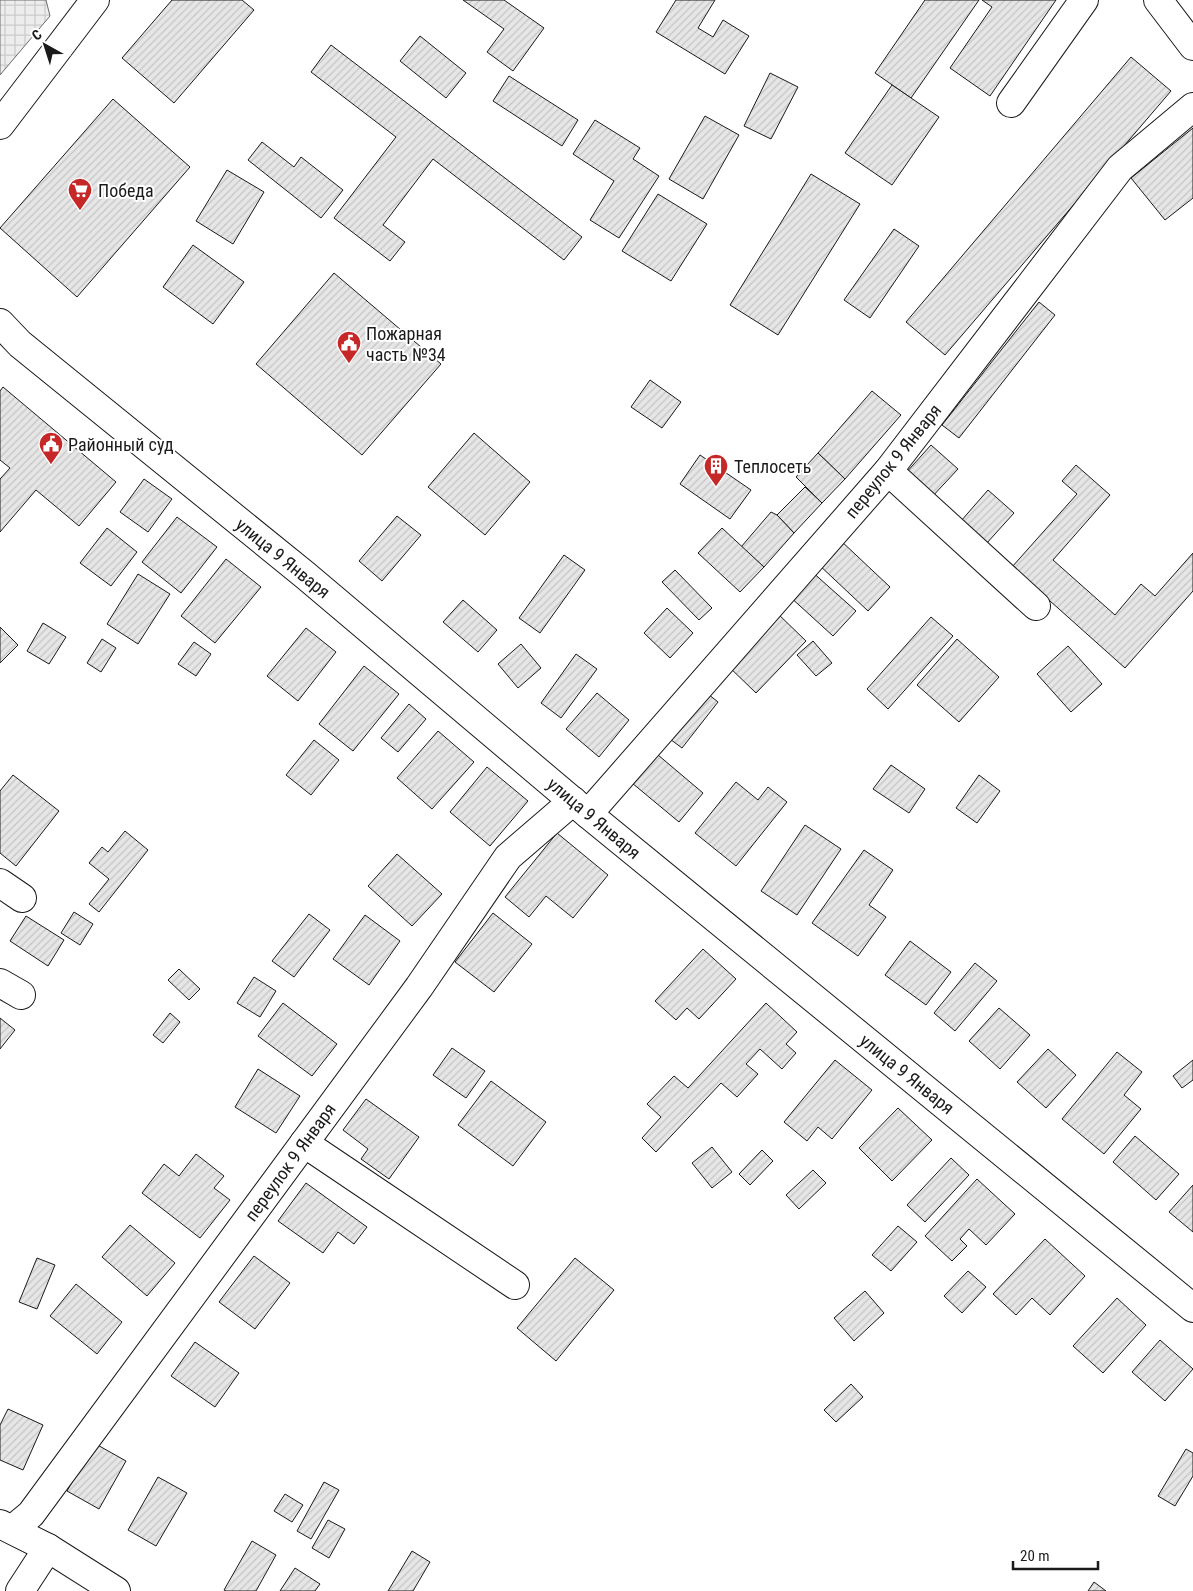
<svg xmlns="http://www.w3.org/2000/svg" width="1193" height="1591" font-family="'Roboto Condensed',sans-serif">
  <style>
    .plaza { fill: url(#plaza-grid); stroke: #6a6a6a }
    .building { fill: url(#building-hatch); stroke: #1a1a1a }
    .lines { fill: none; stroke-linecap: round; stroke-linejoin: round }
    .minor-casing { stroke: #1a1a1a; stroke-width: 30 }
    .major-casing { stroke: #1a1a1a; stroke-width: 30 }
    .minor { stroke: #fff; stroke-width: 28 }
    .major { stroke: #fff; stroke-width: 28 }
    .labels { text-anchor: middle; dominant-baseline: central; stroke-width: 4; stroke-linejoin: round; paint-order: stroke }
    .poi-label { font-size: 18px; fill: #1a1a1a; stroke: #fff; text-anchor: start }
    .street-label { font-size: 18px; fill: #1a1a1a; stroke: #fff }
  </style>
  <defs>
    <pattern id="plaza-grid" width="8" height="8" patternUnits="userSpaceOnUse" patternTransform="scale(1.25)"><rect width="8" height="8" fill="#ededed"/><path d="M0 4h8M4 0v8" fill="none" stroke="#cbcbcb"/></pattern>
    <pattern id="building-hatch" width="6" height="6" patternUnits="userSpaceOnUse" patternTransform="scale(1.25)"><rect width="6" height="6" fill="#e6e6e6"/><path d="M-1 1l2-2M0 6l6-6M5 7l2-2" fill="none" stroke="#c5c5c5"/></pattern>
  </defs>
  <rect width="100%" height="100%" fill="#fff"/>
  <polygon class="plaza" points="0,0 46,0 50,16 0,75"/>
  <g class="building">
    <polygon points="172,0 242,0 254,10 174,103 122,58"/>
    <polygon points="463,0 504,0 544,28 513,71 487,52 504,29"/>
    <polygon points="676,0 715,0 698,28 713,37 723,20 749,36 725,74 656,32"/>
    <polygon points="925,0 979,0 911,98 875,73"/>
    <polygon points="982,0 1056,0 990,96 950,68 992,7"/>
    <polygon points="420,36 466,73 446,98 400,61"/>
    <polygon points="331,45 582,237 564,260 433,159 383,225 405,242 390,261 334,218 396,137 311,72"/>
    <polygon points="1131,57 1171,91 945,355 906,322"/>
    <polygon points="770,73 798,87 771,139 744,126"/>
    <polygon points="509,76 578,120 562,146 493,101"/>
    <polygon points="892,85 939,117 892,185 845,153"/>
    <polygon points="113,99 190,167 77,297 0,228"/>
    <polygon points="705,116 739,135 703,199 669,179"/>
    <polygon points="595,120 640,148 633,159 659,176 619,238 590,220 614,181 573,154"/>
    <polygon points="1193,128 1193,198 1165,220 1131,178"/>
    <polygon points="262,142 294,167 301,157 343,190 321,218 248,160"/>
    <polygon points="227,170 264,192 233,244 196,221"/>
    <polygon points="811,174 860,204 778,335 730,305"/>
    <polygon points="658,194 707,224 671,281 622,251"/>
    <polygon points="894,229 919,246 870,318 844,300"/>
    <polygon points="193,245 244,282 213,324 163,287"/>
    <polygon points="334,273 441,364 362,455 256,364"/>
    <polygon points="1039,302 1055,315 959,438 942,425"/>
    <polygon points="650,380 681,402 662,428 631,407"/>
    <polygon points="3,387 116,482 79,526 36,490 0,532 0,479 10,468 0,460 0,391"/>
    <polygon points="872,391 901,415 845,479 818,453"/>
    <polygon points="474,433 530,482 485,535 428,487"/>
    <polygon points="931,445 958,469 930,499 904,475"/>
    <polygon points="818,453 845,479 822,503 796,477"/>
    <polygon points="700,455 751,490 730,519 680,484"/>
    <polygon points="1076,465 1110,495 1053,560 1115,615 1141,584 1155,596 1193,553 1193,591 1125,668 1012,567 1077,494 1062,481"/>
    <polygon points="144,479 172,499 148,532 120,512"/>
    <polygon points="805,487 822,503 794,533 777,515"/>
    <polygon points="988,490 1014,513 986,544 961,521"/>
    <polygon points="771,512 777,515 794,533 764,567 741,547"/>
    <polygon points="397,516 421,535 382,581 359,561"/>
    <polygon points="177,517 217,547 181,593 142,562"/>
    <polygon points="107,528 137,552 111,586 80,563"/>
    <polygon points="722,528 764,567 740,592 698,553"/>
    <polygon points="839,539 890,587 868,611 817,563"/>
    <polygon points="564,555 585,570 540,633 519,618"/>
    <polygon points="226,559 261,587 215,643 181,616"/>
    <polygon points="675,570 712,608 699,620 662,582"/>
    <polygon points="810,570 856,611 833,636 788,595"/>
    <polygon points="138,574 170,594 138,644 107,624"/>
    <polygon points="463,600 497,630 478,652 443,622"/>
    <polygon points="667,608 693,633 670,658 644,633"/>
    <polygon points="775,611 806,641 756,693 725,663"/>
    <polygon points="931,617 953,636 888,709 867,689"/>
    <polygon points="43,623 66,637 49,664 27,651"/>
    <polygon points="0,627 18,645 0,663"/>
    <polygon points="306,628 336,652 298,701 267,676"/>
    <polygon points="102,639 116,648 101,672 87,663"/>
    <polygon points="957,639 999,677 959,722 917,685"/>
    <polygon points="813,641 832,663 816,676 797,655"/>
    <polygon points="194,642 211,654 196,676 178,664"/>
    <polygon points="521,644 541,668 518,688 498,664"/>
    <polygon points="1068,646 1102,684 1071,712 1037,674"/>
    <polygon points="576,654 597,669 561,718 541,703"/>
    <polygon points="364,666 399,694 353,751 319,724"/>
    <polygon points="703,690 718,702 682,748 666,736"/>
    <polygon points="597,693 629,720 599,757 566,729"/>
    <polygon points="409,704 426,719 398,752 381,738"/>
    <polygon points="438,731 474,762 432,809 397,778"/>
    <polygon points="314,740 339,760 311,795 286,775"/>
    <polygon points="651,749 703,793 679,822 626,778"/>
    <polygon points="891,765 925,789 909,813 873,789"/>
    <polygon points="487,767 528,801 490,846 450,812"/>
    <polygon points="13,775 59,811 16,866 0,853 0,791"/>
    <polygon points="979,775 1000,791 977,823 956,808"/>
    <polygon points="736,782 758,800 768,787 787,802 736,866 695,833"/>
    <polygon points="805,825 841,849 797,915 761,891"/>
    <polygon points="125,831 148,850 99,912 89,904 109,879 89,863 102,847 108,852"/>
    <polygon points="557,833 608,875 573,918 546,896 529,917 505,897"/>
    <polygon points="864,850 893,870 869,905 886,917 858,956 812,923"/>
    <polygon points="397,854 442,894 412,926 368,886"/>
    <polygon points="74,912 93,924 80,945 61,933"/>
    <polygon points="493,913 532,944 494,992 455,962"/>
    <polygon points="309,914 330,930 294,977 272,961"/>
    <polygon points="365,915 400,941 369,985 333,959"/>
    <polygon points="26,916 64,940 48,966 10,941"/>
    <polygon points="910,941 951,972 926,1005 885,975"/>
    <polygon points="703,949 736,979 699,1019 687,1008 676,1020 655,1001"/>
    <polygon points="975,963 997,981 955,1031 934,1013"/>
    <polygon points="179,969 200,989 189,1000 168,980"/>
    <polygon points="254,977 276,991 260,1017 237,1003"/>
    <polygon points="283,1003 337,1044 312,1076 258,1036"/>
    <polygon points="766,1003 797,1032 786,1044 796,1053 782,1069 760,1049 746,1064 758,1074 737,1097 721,1083 656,1152 642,1138 661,1117 647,1104 674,1076 688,1088"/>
    <polygon points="999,1008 1030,1035 1000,1069 969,1041"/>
    <polygon points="170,1013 180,1022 163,1043 153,1035"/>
    <polygon points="0,1018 15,1030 0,1049"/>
    <polygon points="452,1048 485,1071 466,1098 433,1075"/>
    <polygon points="1048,1049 1076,1075 1046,1108 1017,1082"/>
    <polygon points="1117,1052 1142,1072 1124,1095 1141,1109 1104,1154 1062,1119"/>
    <polygon points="835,1060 872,1090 832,1139 818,1127 807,1141 784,1122"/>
    <polygon points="1193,1060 1193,1080 1182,1088 1173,1076"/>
    <polygon points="258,1069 300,1096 276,1133 235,1107"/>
    <polygon points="491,1081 546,1122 513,1166 458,1125"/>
    <polygon points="366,1099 419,1137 389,1179 361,1159 368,1149 343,1130"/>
    <polygon points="898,1108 932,1140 892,1181 859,1148"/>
    <polygon points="1135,1136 1179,1174 1156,1200 1113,1162"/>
    <polygon points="712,1147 732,1172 712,1188 692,1163"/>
    <polygon points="762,1150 773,1161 750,1185 739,1174"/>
    <polygon points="196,1154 224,1176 214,1188 230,1200 200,1238 142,1193 164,1164 179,1176"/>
    <polygon points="951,1158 969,1175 925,1222 907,1205"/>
    <polygon points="813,1170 826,1183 799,1209 786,1195"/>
    <polygon points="977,1179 1015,1214 986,1245 969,1229 960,1239 967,1246 952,1261 925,1236"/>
    <polygon points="306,1183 367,1227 354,1244 338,1232 323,1253 278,1221"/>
    <polygon points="1193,1185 1193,1232 1169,1212"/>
    <polygon points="130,1225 175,1263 147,1296 102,1257"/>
    <polygon points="898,1226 917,1242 891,1271 872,1255"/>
    <polygon points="1045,1239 1085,1276 1050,1315 1032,1298 1016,1315 993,1294"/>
    <polygon points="254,1256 290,1283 255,1329 219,1302"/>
    <polygon points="37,1258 55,1265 37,1309 19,1302"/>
    <polygon points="575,1258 614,1290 556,1361 517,1328"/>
    <polygon points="968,1271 986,1287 962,1313 944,1296"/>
    <polygon points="76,1284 122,1322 97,1354 50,1316"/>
    <polygon points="865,1291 884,1313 854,1341 834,1318"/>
    <polygon points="1117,1298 1146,1325 1103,1373 1073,1346"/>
    <polygon points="1160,1340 1193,1369 1165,1401 1132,1372"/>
    <polygon points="195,1342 239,1373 215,1407 171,1376"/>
    <polygon points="851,1384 863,1397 836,1422 824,1410"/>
    <polygon points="8,1409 43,1425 23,1470 0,1460 0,1425"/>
    <polygon points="94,1443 126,1461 99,1509 67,1491"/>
    <polygon points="1186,1449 1193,1453 1193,1476 1175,1506 1158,1496"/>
    <polygon points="158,1477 187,1493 156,1546 128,1530"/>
    <polygon points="324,1482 339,1490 311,1539 297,1531"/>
    <polygon points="285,1494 303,1505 292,1522 274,1511"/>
    <polygon points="328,1520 345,1529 329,1558 312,1548"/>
    <polygon points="252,1541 276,1555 256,1591 226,1591 224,1590"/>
    <polygon points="412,1551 430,1562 413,1591 388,1591"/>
    <polygon points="295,1568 320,1584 315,1591 280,1591"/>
    <polygon points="1094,1582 1106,1591 1088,1591"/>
  </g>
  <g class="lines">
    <defs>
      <g id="minor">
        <polyline points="1011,103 1084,0"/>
        <polyline points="0,125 95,0"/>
        <polyline points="0,323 20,344 305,575 588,814 1193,1308"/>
        <polyline points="888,471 1036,606"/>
        <polyline points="588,814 888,471 1120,168 1193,107"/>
        <polyline points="0,883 22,898"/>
        <polyline points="0,983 21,995"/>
        <polyline points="304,1143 515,1285"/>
        <polyline points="13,1529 31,1514 419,987 508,857 573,801"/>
        <polyline points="20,1591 48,1548"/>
      </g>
      <g id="major">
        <polyline points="1158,0 1193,46"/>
        <polyline points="0,1524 48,1548 116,1591"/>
      </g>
    </defs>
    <use href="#minor" class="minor-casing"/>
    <use href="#major" class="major-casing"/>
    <use href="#minor" class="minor"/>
    <use href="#major" class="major"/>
  </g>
  <defs>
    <symbol id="supermarket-pin" viewBox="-11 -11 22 30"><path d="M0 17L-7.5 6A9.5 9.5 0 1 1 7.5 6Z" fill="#c62828" stroke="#fff"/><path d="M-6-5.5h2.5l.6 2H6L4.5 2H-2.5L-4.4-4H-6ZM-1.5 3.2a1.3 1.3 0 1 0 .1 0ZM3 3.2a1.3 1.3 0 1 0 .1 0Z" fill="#fff"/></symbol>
    <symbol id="civic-pin" viewBox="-11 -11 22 30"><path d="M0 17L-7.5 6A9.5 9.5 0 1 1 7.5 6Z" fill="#c62828" stroke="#fff"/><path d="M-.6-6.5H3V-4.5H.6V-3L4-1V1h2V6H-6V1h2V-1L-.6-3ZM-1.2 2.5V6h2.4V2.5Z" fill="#fff"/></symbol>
    <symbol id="building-pin" viewBox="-11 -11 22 30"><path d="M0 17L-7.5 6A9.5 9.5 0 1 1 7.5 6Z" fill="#c62828" stroke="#fff"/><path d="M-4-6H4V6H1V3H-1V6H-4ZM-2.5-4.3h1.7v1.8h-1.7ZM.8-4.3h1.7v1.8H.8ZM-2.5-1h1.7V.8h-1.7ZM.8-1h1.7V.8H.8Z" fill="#fff"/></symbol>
  </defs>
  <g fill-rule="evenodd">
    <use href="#supermarket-pin" x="66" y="176" width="28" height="38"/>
    <use href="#civic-pin" x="335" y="329" width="28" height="38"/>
    <use href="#civic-pin" x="37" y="430" width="28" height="38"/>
    <use href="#building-pin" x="702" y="452" width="28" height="38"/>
  </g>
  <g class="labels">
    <g class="poi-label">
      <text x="98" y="190">Победа</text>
      <text x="366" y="333">Пожарная<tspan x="366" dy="21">часть №34</tspan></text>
      <text x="68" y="444">Районный суд</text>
      <text x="734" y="466">Теплосеть</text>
    </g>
    <g class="street-label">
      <text transform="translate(893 461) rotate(-51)">переулок 9 Января</text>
      <text transform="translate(283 558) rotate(39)">улица 9 Января</text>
      <text transform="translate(594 818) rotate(40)">улица 9 Января</text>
      <text transform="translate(907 1074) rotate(39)">улица 9 Января</text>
      <text transform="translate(290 1162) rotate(-54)">переулок 9 Января</text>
    </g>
  </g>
  <g transform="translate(45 45) rotate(321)" stroke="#ffffff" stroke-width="4" paint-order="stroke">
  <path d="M0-4L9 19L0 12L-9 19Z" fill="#1a1a1a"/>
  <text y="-8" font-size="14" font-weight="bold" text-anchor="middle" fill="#1a1a1a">С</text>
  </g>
  <path d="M1013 1561v8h85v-8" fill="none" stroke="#1a1a1a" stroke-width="2.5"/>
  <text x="1020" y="1561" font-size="15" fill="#1a1a1a" stroke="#ffffff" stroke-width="4" paint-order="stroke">20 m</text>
</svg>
